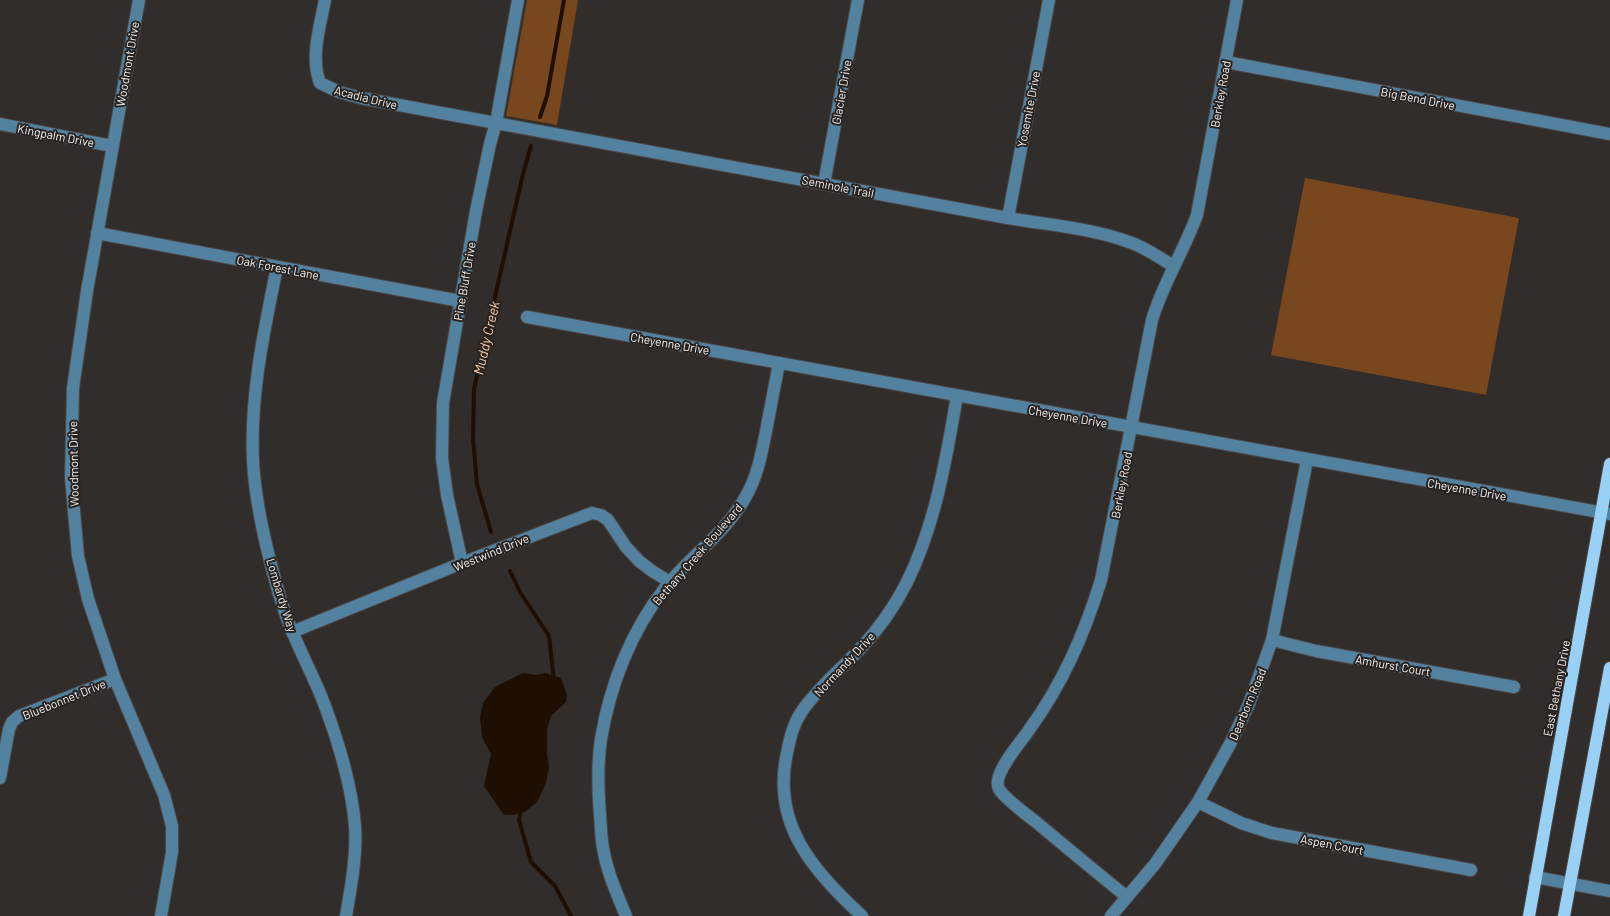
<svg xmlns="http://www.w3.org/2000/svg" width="1610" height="916" font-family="Barlow,sans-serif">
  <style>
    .green { fill: #79471e }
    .water { fill: #1f0e02 }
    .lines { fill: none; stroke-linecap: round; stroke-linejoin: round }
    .stream { stroke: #1f0e02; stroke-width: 4 }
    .minor-casing { stroke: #4c4845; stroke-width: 14 }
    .major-casing { stroke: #4c4845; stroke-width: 14 }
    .minor { stroke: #5381a0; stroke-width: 12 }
    .major { stroke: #99d1f6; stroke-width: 12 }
    .labels { text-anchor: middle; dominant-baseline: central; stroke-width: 4; stroke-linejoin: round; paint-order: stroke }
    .street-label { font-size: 12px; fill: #f3efed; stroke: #272320 }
    .water-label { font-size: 14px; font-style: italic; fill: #fecca8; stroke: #272320 }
  </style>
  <rect width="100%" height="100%" fill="#312d2a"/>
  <g class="green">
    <polygon points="527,0 578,0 557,125 506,116"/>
    <polygon points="1305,178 1519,218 1486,395 1271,355"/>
  </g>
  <polygon class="water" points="523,673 537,675 545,673 561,678 567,695 566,702 551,716 547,729 547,752 549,767 546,783 537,802 525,812 512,815 504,815 484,786 491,754 482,737 480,717 483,703 495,687"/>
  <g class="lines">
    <g class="stream">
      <polyline points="540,117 547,96 564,0"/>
      <polyline points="491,532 477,484 473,439 474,389 523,174 531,146"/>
      <polyline points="510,571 520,592 549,636 554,680"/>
      <polyline points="521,809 519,820 531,862 555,886 571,916"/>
    </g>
    <defs>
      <g id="minor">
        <polyline points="139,0 87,291 73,388 71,478 78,556 88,599 115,679 164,795 172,826 172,852 161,916"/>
        <path d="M325 0C320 27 310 57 320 83L339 92 361 98 1008 218C1048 225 1091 228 1129 242 1145 247 1159 258 1174 266"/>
        <polyline points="1226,62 1610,134"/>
        <polyline points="0,124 112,146"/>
        <polyline points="824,184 858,0"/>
        <polyline points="1008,218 1049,0"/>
        <polyline points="97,233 460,301"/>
        <path d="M277 267C264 331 250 395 253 461 255 500 264 539 274 576 279 595 285 615 293 633 303 658 316 681 325 706 339 744 352 786 355 826 357 856 351 887 346 916"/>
        <polyline points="527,317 1610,514"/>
        <polyline points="462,563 447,495 442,458 443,403 476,211 490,144 496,123 518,0"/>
        <polyline points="292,632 462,563 592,513 601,515 608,520 626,547 639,561 652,571 670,582"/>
        <polyline points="1272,640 1316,651 1514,687"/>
        <polyline points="0,778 9,729 12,722 19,716 115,679"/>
        <polyline points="1198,802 1241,823 1272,833 1471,870"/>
        <polyline points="1535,877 1610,891"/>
        <path d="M1127 897C1096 872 1066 847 1036 822 1026 814 1005 799 999 789 991 775 1021 742 1029 730 1063 683 1084 635 1101 580L1152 320C1163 283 1184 251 1197 215L1237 0"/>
        <path d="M626 916C617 894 607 872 603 848 601 837 601 826 600 815 598 790 597 764 601 739 610 685 631 631 665 588 690 556 725 534 745 498 758 476 762 451 767 426 771 405 775 384 779 363"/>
        <path d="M862 916C814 871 771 825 787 753 790 738 793 724 802 711 818 688 840 670 859 650 878 630 895 606 907 582 936 523 946 459 957 396"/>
        <polyline points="1111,916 1155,864 1198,802 1230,744 1249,704 1272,640 1307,460"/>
      </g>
      <g id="major">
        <polyline points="1529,916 1610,464"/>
        <polyline points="1564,916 1610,668"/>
      </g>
    </defs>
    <use href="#minor" class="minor-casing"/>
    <use href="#major" class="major-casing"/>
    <use href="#minor" class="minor"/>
    <use href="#major" class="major"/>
  </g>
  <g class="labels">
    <g class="street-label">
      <text transform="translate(127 64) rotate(-80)">Woodmont Drive</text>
      <text transform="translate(841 92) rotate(-80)">Glacier Drive</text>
      <text transform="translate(1220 94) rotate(-80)">Berkley Road</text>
      <text transform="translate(366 97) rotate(14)">Acadia Drive</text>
      <text transform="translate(1418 98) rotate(11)">Big Bend Drive</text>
      <text transform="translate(1028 109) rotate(-79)">Yosemite Drive</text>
      <text transform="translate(56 135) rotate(11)">Kingpalm Drive</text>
      <text transform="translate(838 186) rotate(11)">Seminole Trail</text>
      <text transform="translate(278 267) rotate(11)">Oak Forest Lane</text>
      <text transform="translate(464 281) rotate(-80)">Pine Bluff Drive</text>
      <text transform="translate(670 343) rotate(10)">Cheyenne Drive</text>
      <text transform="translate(1068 416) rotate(10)">Cheyenne Drive</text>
      <text transform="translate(73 464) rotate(-91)">Woodmont Drive</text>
      <text transform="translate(1121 485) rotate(-79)">Berkley Road</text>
      <text transform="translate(1467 489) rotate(10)">Cheyenne Drive</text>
      <text transform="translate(491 552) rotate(-22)">Westwind Drive</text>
      <text transform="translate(697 554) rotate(-49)">Bethany Creek Boulevard</text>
      <text transform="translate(282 595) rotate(73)">Lombardy Way</text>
      <text transform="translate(844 664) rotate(-47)">Normandy Drive</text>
      <text transform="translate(1393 665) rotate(10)">Amhurst Court</text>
      <text transform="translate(1556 688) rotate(-79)">East Bethany Drive</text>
      <text transform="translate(64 699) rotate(-22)">Bluebonnet Drive</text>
      <text transform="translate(1247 704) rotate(-67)">Dearborn Road</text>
      <text transform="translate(1332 844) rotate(11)">Aspen Court</text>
    </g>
    <g class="water-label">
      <text transform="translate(486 338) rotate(-77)">Muddy Creek</text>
    </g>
  </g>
</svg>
